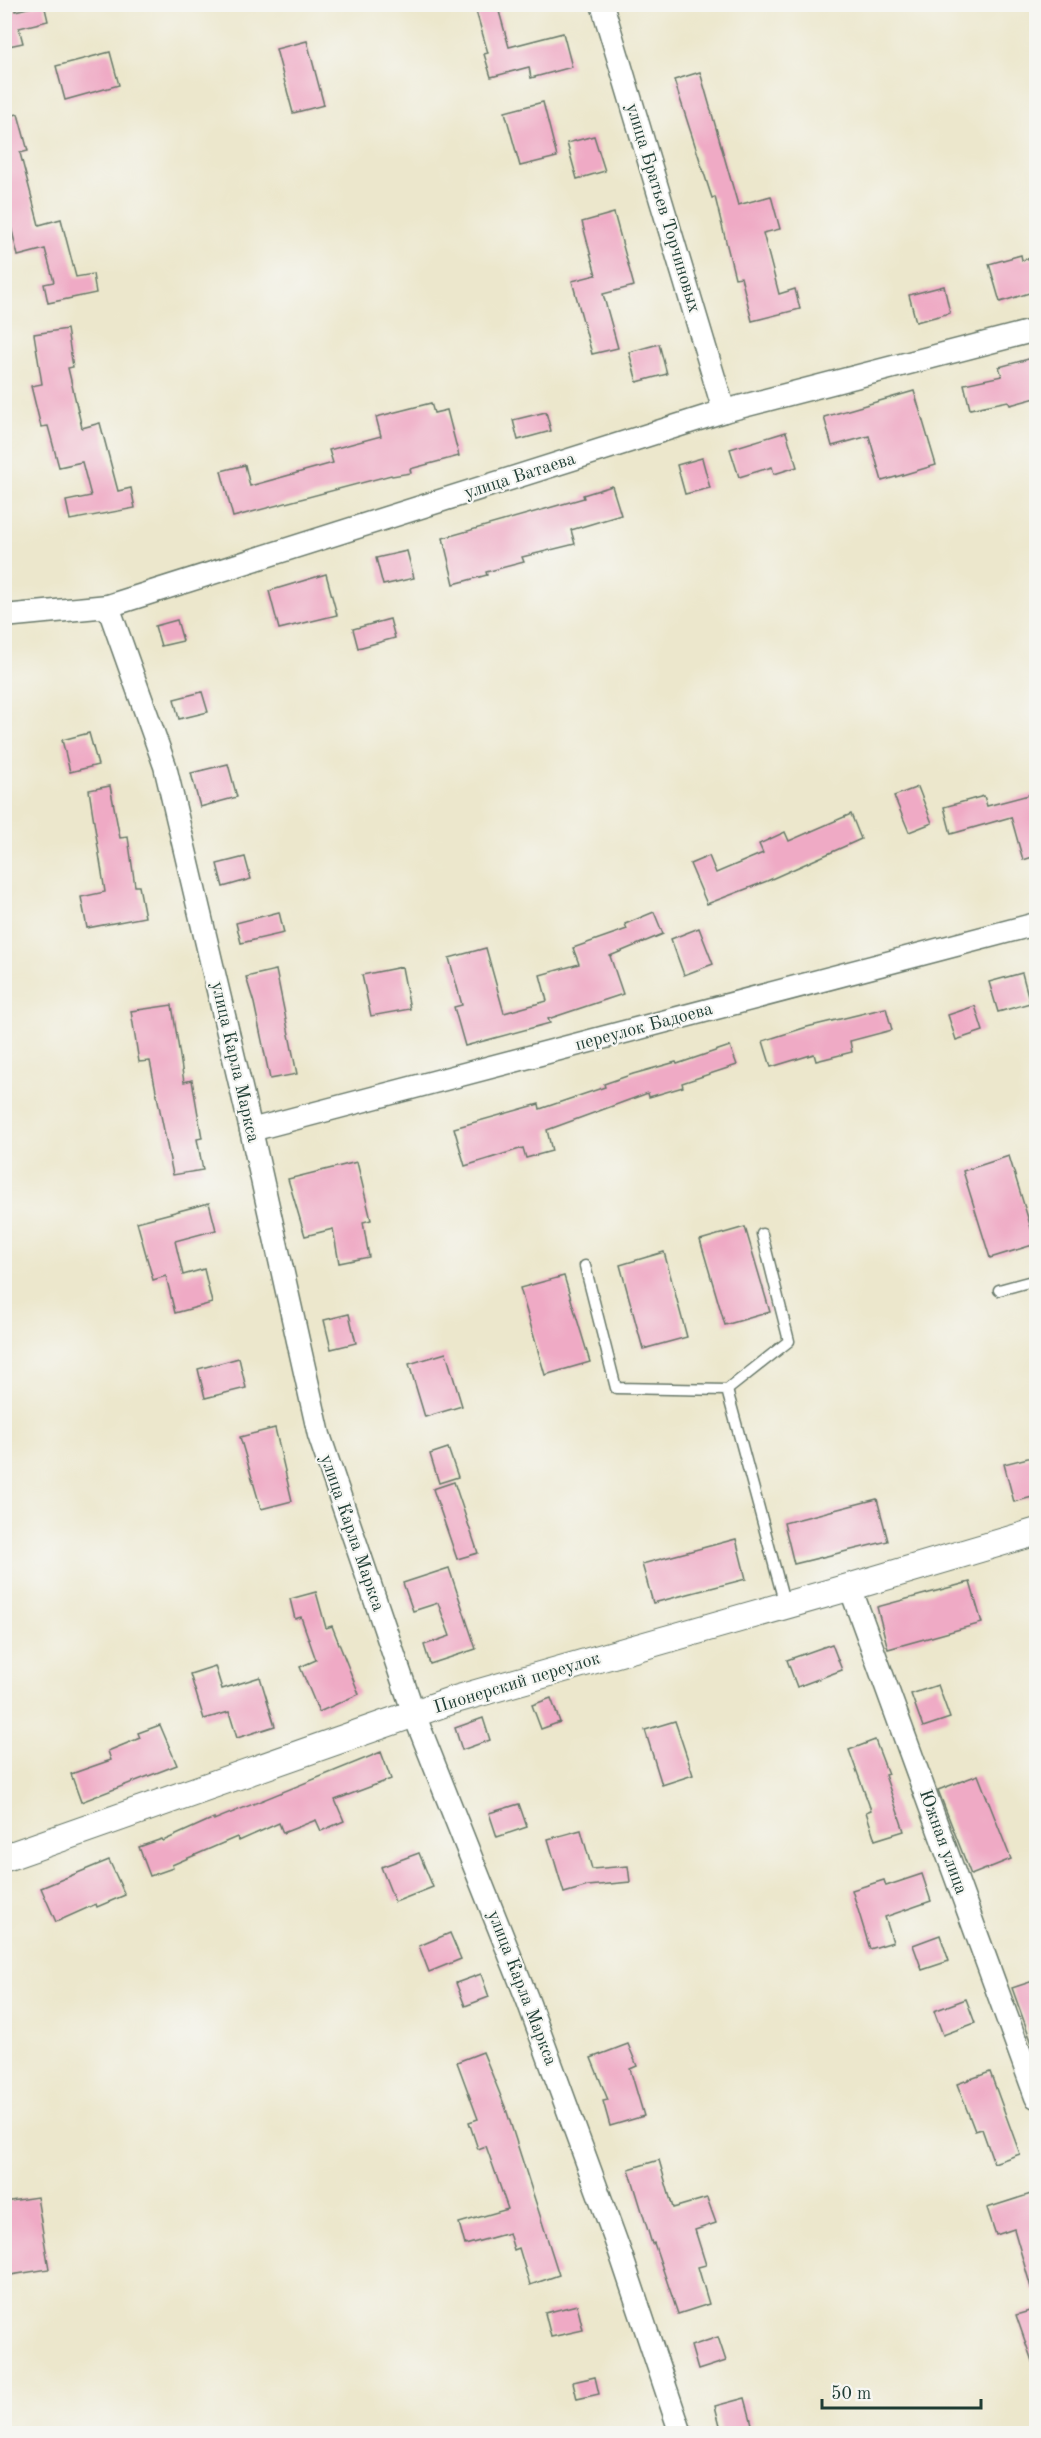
<svg xmlns="http://www.w3.org/2000/svg" width="1041" height="2438" font-family="'Old Standard TT',serif">
  <style>
    .building { fill: #efaac5 }
    .lines { fill: none; stroke-linecap: round; stroke-linejoin: round }
    .service-casing { stroke: #677869; stroke-width: 13 }
    .minor-casing { stroke: #677869; stroke-width: 25 }
    .tertiary-casing { stroke: #677869; stroke-width: 29 }
    .service { stroke: #fff; stroke-width: 10 }
    .minor { stroke: #fff; stroke-width: 22 }
    .tertiary { stroke: #fff; stroke-width: 27 }
    .labels { text-anchor: middle; dominant-baseline: central; stroke-width: 4.5; stroke-linejoin: round; paint-order: stroke }
    .street-label { font-size: 18px; fill: #1f3d34; stroke: #f6f6f2 }
  </style>
  <rect width="100%" height="100%" fill="#f6f6f2"/>
  <filter id="ink" filterUnits="userSpaceOnUse"><feTurbulence type="fractalNoise" baseFrequency=".0167" numOctaves="2"/><feDisplacementMap in="SourceGraphic" scale="12" xChannelSelector="R" yChannelSelector="G"/><feConvolveMatrix kernelMatrix="1 2 1 2 8 2 1 2 1" color-interpolation-filters="sRGB"/></filter>
  <filter id="wash" filterUnits="userSpaceOnUse"><feTurbulence type="fractalNoise" baseFrequency=".008" numOctaves="4" result="noise"/><feDisplacementMap in="SourceGraphic" scale="24" xChannelSelector="R" yChannelSelector="G"/><feGaussianBlur stdDeviation="1.35" result="paint"/><feColorMatrix in="noise" values="0 0 0 0 0 0 0 0 0 0 0 0 0 0 0 0 0 1.4 0 .05"/><feComposite in="paint" operator="in"/></filter>
  <g filter="url(#wash)">
    <rect width="100%" height="100%" fill="#ece7cc"/>
    <g id="blocks">
      <g class="building">
        <polygon points="4,4 14,4 15,11 44,4 48,21 19,28 23,43 4,47"/>
        <polygon points="474,4 497,4 509,47 563,33 572,67 531,78 529,67 491,77 484,54 488,53"/>
        <polygon points="307,41 324,105 293,113 276,49"/>
        <polygon points="110,52 119,85 65,100 56,66"/>
        <polygon points="700,72 738,205 771,196 780,229 763,233 779,294 795,289 800,309 752,321 741,277 735,278 715,197 712,198 674,80"/>
        <polygon points="543,102 557,157 520,166 505,112"/>
        <polygon points="18,114 28,151 20,153 39,225 61,219 76,277 93,274 96,293 48,303 44,284 54,282 45,249 18,256 4,197 4,117"/>
        <polygon points="594,136 605,171 577,179 567,143"/>
        <polygon points="614,213 634,286 603,294 618,348 592,354 572,281 596,275 582,222"/>
        <polygon points="1021,255 1022,260 1036,257 1036,291 1000,302 989,264"/>
        <polygon points="944,286 950,313 916,322 909,295"/>
        <polygon points="67,329 73,367 68,368 82,428 100,423 118,491 131,488 135,508 70,520 66,501 91,496 82,462 59,467 48,426 41,427 31,386 42,384 34,334"/>
        <polygon points="659,344 667,374 637,382 629,352"/>
        <polygon points="1036,357 1036,398 1010,405 1008,401 970,409 964,384 1002,376 999,367"/>
        <polygon points="914,391 936,465 882,481 869,436 832,446 824,417"/>
        <polygon points="431,403 434,413 447,410 459,456 410,469 411,473 392,476 391,475 233,517 221,471 245,465 250,486 333,463 329,450 381,436 376,417"/>
        <polygon points="546,412 551,431 518,440 513,420"/>
        <polygon points="786,432 797,467 774,474 772,467 739,477 730,449"/>
        <polygon points="702,458 710,488 685,494 677,465"/>
        <polygon points="612,486 621,515 571,530 575,544 522,557 524,562 486,572 487,575 454,584 443,538 584,498 583,495"/>
        <polygon points="407,551 414,578 383,585 376,558"/>
        <polygon points="326,574 337,615 279,629 269,591"/>
        <polygon points="390,619 395,638 358,648 353,629"/>
        <polygon points="177,620 183,641 161,646 155,626"/>
        <polygon points="202,692 208,712 179,719 174,699"/>
        <polygon points="89,733 98,765 70,772 62,740"/>
        <polygon points="228,764 237,797 200,807 191,773"/>
        <polygon points="110,786 120,838 128,837 135,886 139,886 145,917 87,928 81,897 105,892 89,790"/>
        <polygon points="918,787 932,823 909,832 894,796"/>
        <polygon points="1036,793 1036,856 1023,860 1011,817 951,834 944,807 984,796 987,806"/>
        <polygon points="851,814 861,839 767,881 707,904 690,864 709,856 716,873 763,853 759,844 785,832 789,841"/>
        <polygon points="245,857 251,879 223,887 217,864"/>
        <polygon points="279,912 284,933 241,943 236,923"/>
        <polygon points="654,912 663,934 610,956 623,994 548,1019 550,1023 465,1046 454,1007 462,1005 449,958 486,948 504,1013 547,1001 540,975 579,964 573,948 627,929 625,924"/>
        <polygon points="699,928 713,964 684,975 671,939"/>
        <polygon points="402,967 410,1009 371,1016 362,975"/>
        <polygon points="276,970 297,1074 270,1079 254,1003 246,977"/>
        <polygon points="1022,973 1030,1003 998,1012 989,982"/>
        <polygon points="172,1005 184,1082 192,1080 202,1138 197,1139 203,1170 173,1175 150,1061 139,1062 131,1011"/>
        <polygon points="975,1006 983,1031 956,1040 948,1015"/>
        <polygon points="886,1008 892,1030 850,1041 852,1052 816,1061 814,1054 771,1067 763,1041 807,1027"/>
        <polygon points="730,1046 737,1065 682,1083 683,1087 649,1097 648,1093 547,1130 552,1151 526,1158 523,1148 465,1166 454,1128 539,1104 540,1109 605,1087 604,1084 633,1074 676,1062 677,1064"/>
        <polygon points="1009,1156 1036,1244 990,1258 963,1171"/>
        <polygon points="357,1162 371,1220 363,1222 369,1257 339,1263 333,1229 305,1236 288,1179"/>
        <polygon points="209,1203 216,1230 175,1241 183,1275 204,1269 212,1303 175,1313 166,1276 153,1280 137,1222"/>
        <polygon points="745,1227 770,1312 725,1325 700,1240"/>
        <polygon points="664,1252 687,1337 643,1349 620,1265"/>
        <polygon points="564,1276 590,1362 545,1375 520,1288"/>
        <polygon points="349,1314 356,1343 331,1349 324,1320"/>
        <polygon points="446,1353 462,1406 425,1417 409,1364"/>
        <polygon points="239,1358 246,1388 205,1398 198,1369"/>
        <polygon points="275,1428 292,1501 261,1509 240,1437"/>
        <polygon points="448,1448 458,1477 439,1483 430,1454"/>
        <polygon points="1036,1456 1036,1496 1014,1502 1004,1464"/>
        <polygon points="454,1482 478,1553 457,1559 433,1489"/>
        <polygon points="877,1499 888,1541 794,1564 784,1523"/>
        <polygon points="736,1539 746,1579 653,1603 642,1564"/>
        <polygon points="449,1568 476,1649 430,1664 424,1645 450,1636 438,1603 413,1611 403,1583"/>
        <polygon points="970,1582 982,1623 888,1649 877,1607"/>
        <polygon points="316,1592 326,1628 332,1626 359,1694 319,1712 300,1667 316,1660 301,1617 295,1619 290,1599"/>
        <polygon points="832,1644 842,1670 797,1687 787,1660"/>
        <polygon points="215,1666 222,1689 260,1677 275,1726 237,1738 229,1712 204,1719 190,1674"/>
        <polygon points="938,1685 950,1718 923,1727 911,1694"/>
        <polygon points="551,1698 560,1722 541,1729 532,1705"/>
        <polygon points="483,1718 490,1740 462,1750 455,1728"/>
        <polygon points="675,1721 693,1775 662,1785 645,1730"/>
        <polygon points="160,1725 177,1765 81,1802 71,1774 111,1760 108,1751 140,1738 138,1733"/>
        <polygon points="875,1740 888,1774 885,1775 904,1831 875,1840 866,1812 871,1810 849,1750"/>
        <polygon points="381,1752 391,1779 335,1800 344,1821 321,1831 316,1820 283,1833 279,1823 239,1841 237,1837 172,1865 173,1868 150,1876 139,1847 162,1839 163,1841 214,1818 214,1820"/>
        <polygon points="978,1775 1011,1859 971,1875 938,1790"/>
        <polygon points="519,1804 527,1827 497,1837 489,1813"/>
        <polygon points="581,1830 592,1869 628,1866 630,1882 588,1886 564,1893 548,1839"/>
        <polygon points="419,1853 433,1887 395,1902 381,1867"/>
        <polygon points="109,1860 125,1895 97,1907 96,1904 56,1922 41,1888"/>
        <polygon points="922,1874 931,1901 885,1917 893,1942 870,1949 852,1890 884,1880 886,1886"/>
        <polygon points="450,1933 461,1959 429,1972 419,1946"/>
        <polygon points="940,1935 949,1961 922,1970 913,1945"/>
        <polygon points="481,1974 489,1997 465,2006 456,1983"/>
        <polygon points="1036,1980 1036,2049 1034,2049 1012,1988"/>
        <polygon points="966,1999 975,2023 943,2035 934,2011"/>
        <polygon points="628,2044 637,2066 630,2069 644,2116 610,2126 603,2101 608,2100 591,2058"/>
        <polygon points="483,2052 506,2109 559,2275 530,2285 519,2248 514,2250 509,2233 465,2245 459,2223 508,2209 486,2146 478,2149 469,2122 478,2119 457,2062"/>
        <polygon points="990,2072 1020,2154 994,2163 982,2129 975,2131 957,2084"/>
        <polygon points="659,2160 673,2208 707,2198 716,2223 695,2230 706,2265 698,2267 709,2304 678,2314 654,2243 652,2244 629,2169"/>
        <polygon points="1034,2193 1036,2202 1036,2290 1032,2291 1014,2229 996,2235 987,2208"/>
        <polygon points="37,2197 49,2269 4,2276 4,2202"/>
        <polygon points="577,2305 583,2330 551,2337 545,2313"/>
        <polygon points="1036,2309 1036,2366 1034,2367 1016,2315"/>
        <polygon points="718,2337 726,2361 698,2370 691,2346"/>
        <polygon points="595,2377 599,2394 577,2399 573,2382"/>
        <polygon points="745,2398 752,2424 722,2433 715,2406"/>
      </g>
    </g>
  </g>
  <g filter="url(#ink)">
    <use href="#blocks" fill-opacity="0" stroke="#677869" stroke-width="1.5"/>
    <g class="lines">
      <defs>
        <g id="service">
          <polyline points="585,1266 616,1388 727,1390 785,1605"/>
          <polyline points="999,1290 1036,1280"/>
          <polyline points="727,1390 789,1341 762,1234"/>
        </g>
        <g id="minor">
          <polyline points="602,4 724,411"/>
          <polyline points="108,606 165,766 251,1130 319,1435 414,1714 528,2001 621,2255 681,2434"/>
          <polyline points="4,616 108,606 724,411 1036,330"/>
          <polyline points="251,1130 1036,924"/>
          <polyline points="850,1587 1036,2097"/>
        </g>
        <polyline id="tertiary" points="4,1858 450,1701 850,1587 1036,1532"/>
      </defs>
      <use href="#service" class="service-casing"/>
      <use href="#minor" class="minor-casing"/>
      <use href="#tertiary" class="tertiary-casing"/>
      <use href="#service" class="service"/>
      <use href="#minor" class="minor"/>
      <use href="#tertiary" class="tertiary"/>
    </g>
  </g>
  <g class="labels">
    <g class="street-label">
      <text transform="translate(663 208) rotate(73)">улица Братьев Торчиновых</text>
      <text transform="translate(520 476) rotate(-18)">улица Ватаева</text>
      <text transform="translate(644 1027) rotate(-15)">переулок Бадоева</text>
      <text transform="translate(235 1062) rotate(77)">улица Карла Маркса</text>
      <text transform="translate(352 1533) rotate(71)">улица Карла Маркса</text>
      <text transform="translate(517 1683) rotate(-17)">Пионерский переулок</text>
      <text transform="translate(943 1842) rotate(70)">Южная улица</text>
      <text transform="translate(522 1988) rotate(69)">улица Карла Маркса</text>
    </g>
  </g>
  <rect width="1041" height="2438" fill="none" stroke="#f6f6f2" stroke-width="24"/>
  <path d="M822 2399v9h159v-9" fill="none" stroke="#1f3d34" stroke-width="3"/>
  <text x="831" y="2399" font-size="18" fill="#1f3d34" stroke="#f6f6f2" stroke-width="4.5" paint-order="stroke">50 m</text>
</svg>
